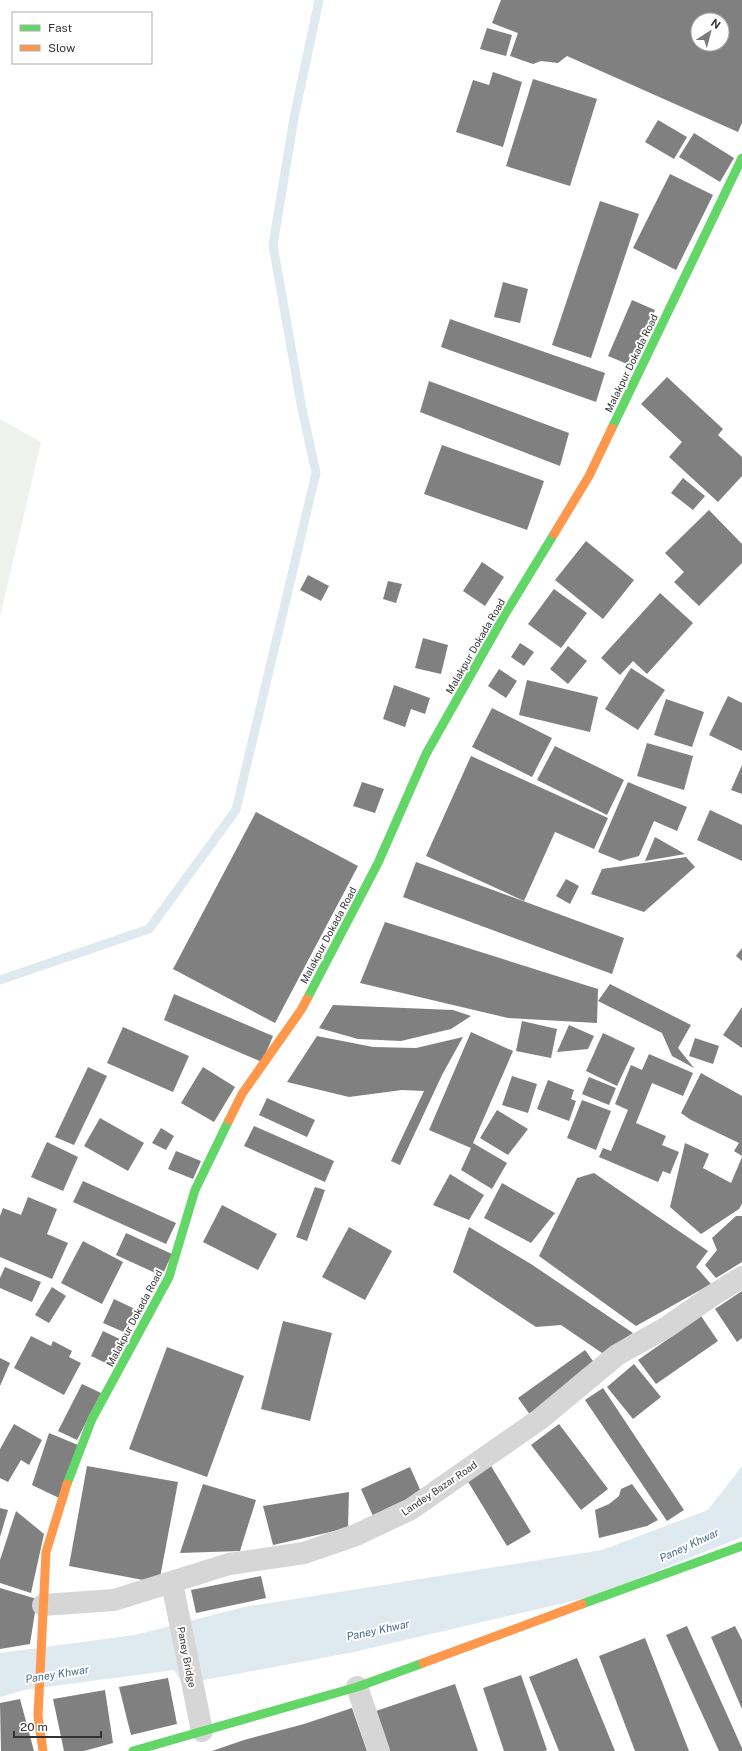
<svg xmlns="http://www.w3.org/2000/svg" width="742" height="1751" font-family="'Public Sans',sans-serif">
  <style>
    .green { fill: #eff2ec }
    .water { fill: #dfe9f0 }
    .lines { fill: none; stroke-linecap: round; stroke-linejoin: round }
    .stream { stroke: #dfe9f0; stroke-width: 9 }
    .building { fill: #808080; fill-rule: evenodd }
    .street { stroke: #d6d6d6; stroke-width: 22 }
    .fast { stroke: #63d668; stroke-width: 9 }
    .slow { stroke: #ff974d; stroke-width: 9 }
    .labels { text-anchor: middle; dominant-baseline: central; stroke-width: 4; stroke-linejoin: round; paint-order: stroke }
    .street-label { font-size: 10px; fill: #323232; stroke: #fff }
    .water-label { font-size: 11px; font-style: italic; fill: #486f8c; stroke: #fff }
  </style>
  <rect width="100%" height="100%" fill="#fff"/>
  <polygon class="green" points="0,419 41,442 0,617"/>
  <polygon class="water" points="742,1466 742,1537 594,1596 354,1652 183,1684 174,1670 24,1690 0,1697 0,1653 135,1635 244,1607 602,1550 708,1510"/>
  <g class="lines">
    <polyline class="stream" points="0,980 149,929 236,810 316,473 302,409 273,245 294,118 319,0"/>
  </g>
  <g class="building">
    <path d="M501 0H742V123L738 132 567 56 558 63 541 61 533 64 510 56 518 33 492 23ZM698 20H722V44H698Z"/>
    <polygon points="487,28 512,35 506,56 480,49"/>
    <polygon points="493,72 522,82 503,147 456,132 473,80 489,85"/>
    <polygon points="533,79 597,99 570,186 506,166"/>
    <polygon points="658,120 687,137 674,159 645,142"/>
    <polygon points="694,133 734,158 720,182 679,157"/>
    <polygon points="670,174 713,195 676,270 633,248"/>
    <polygon points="600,201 639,214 591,358 552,345"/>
    <polygon points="503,282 528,289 520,323 494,317"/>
    <polygon points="632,300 655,310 632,366 608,356"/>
    <polygon points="450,319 605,373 596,402 441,347"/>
    <polygon points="667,377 723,429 718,435 742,457 742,476 718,502 669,457 682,442 641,404"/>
    <polygon points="429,381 569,433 560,466 420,412"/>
    <polygon points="442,445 544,481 527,530 424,494"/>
    <polygon points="683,478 705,496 693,510 671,493"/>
    <polygon points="709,510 742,544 742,563 699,606 674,582 684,572 665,553"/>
    <polygon points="586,541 634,580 603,619 555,580"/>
    <polygon points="482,562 504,577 485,606 463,591"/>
    <polygon points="308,575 329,586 321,601 300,590"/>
    <polygon points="388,581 402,584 396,603 383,599"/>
    <polygon points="554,589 587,613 561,648 528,624"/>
    <polygon points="660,593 693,623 647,674 633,661 620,675 601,658"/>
    <polygon points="423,638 448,645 441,674 415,668"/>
    <polygon points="520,643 534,652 524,666 511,657"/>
    <polygon points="568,646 587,661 568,684 550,669"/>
    <polygon points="631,668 665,690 638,730 605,709"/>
    <polygon points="499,669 517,681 506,698 488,686"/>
    <polygon points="527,680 598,697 590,732 519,715"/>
    <polygon points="394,685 430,698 425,714 411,709 405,727 383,719"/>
    <polygon points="728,696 742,703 742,751 709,735"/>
    <polygon points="666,699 704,712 692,747 654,735"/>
    <polygon points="492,708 552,738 532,777 472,747"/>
    <polygon points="647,743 693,756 684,790 637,776"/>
    <polygon points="555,746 624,780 607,815 537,780"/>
    <polygon points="471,756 608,818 594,849 555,832 524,901 426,856"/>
    <polygon points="742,765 742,794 731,790"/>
    <polygon points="362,782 384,789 375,813 353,806"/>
    <polygon points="628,782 687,807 677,831 654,821 639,856 620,861 598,852"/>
    <polygon points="710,810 742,825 742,861 697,840"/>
    <polygon points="256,812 358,866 275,1023 173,969"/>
    <polygon points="655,837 685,854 645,861"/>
    <polygon points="686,857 695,867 644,912 591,894 602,869"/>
    <polygon points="416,862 624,938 612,974 403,897"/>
    <polygon points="566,879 579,886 570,904 556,896"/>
    <polygon points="385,922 598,989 597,1023 508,1018 360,983"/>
    <polygon points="742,948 742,961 736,956"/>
    <polygon points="610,984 691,1025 678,1048 694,1068 672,1056 662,1033 598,1001"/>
    <polygon points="174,994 273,1036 262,1062 164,1020"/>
    <polygon points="333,1005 453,1010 471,1016 451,1029 401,1041 358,1039 319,1028"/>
    <polygon points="742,1007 742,1048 723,1035"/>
    <polygon points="522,1021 557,1029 551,1058 516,1051"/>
    <polygon points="569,1025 594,1036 588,1049 557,1052"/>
    <polygon points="123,1027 189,1056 173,1092 107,1063"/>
    <polygon points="471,1032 513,1051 473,1143 507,1163 492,1189 461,1170 471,1148 429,1130"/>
    <polygon points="603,1033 635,1048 617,1086 586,1071"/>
    <polygon points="317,1036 373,1047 416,1048 463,1037 442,1075 400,1165 391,1161 424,1091 402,1090 349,1097 287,1082"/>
    <polygon points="695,1038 719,1046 713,1064 689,1056"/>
    <polygon points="649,1054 693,1073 683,1096 652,1083 636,1123 666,1136 662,1145 679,1152 670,1174 663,1171 658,1182 599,1157 603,1148 611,1151 628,1110 615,1104 631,1065 642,1070"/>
    <polygon points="88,1067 107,1076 74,1145 55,1137"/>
    <polygon points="203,1067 235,1087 214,1122 181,1103"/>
    <polygon points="701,1073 742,1096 742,1156 734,1151 739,1143 691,1120 681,1113"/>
    <polygon points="512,1076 537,1084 528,1113 502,1105"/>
    <polygon points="589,1077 616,1088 609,1105 582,1094"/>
    <polygon points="548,1080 574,1090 571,1099 576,1101 569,1121 537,1109"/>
    <polygon points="267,1098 315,1120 307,1137 259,1115"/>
    <polygon points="582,1100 611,1111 596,1150 567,1138"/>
    <polygon points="497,1110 528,1129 508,1155 480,1138"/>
    <polygon points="100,1118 144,1143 128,1171 84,1146"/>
    <polygon points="254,1126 334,1161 325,1182 244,1146"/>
    <polygon points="161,1128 174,1136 166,1150 152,1143"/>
    <polygon points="47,1142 78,1157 63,1191 31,1177"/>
    <polygon points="685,1143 709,1154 703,1168 731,1183 742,1157 742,1204 739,1209 701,1234 670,1207"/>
    <polygon points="176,1151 201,1161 193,1179 168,1169"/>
    <polygon points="594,1173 708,1251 696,1267 711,1284 636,1326 539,1256 577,1178"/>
    <polygon points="450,1174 484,1195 469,1220 433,1205"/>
    <polygon points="83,1181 176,1223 166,1244 73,1202"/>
    <polygon points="502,1183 555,1213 531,1243 484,1218"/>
    <polygon points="315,1187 325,1190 307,1241 296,1237"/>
    <polygon points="28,1197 57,1209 47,1234 68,1243 52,1279 0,1257 0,1216 3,1208 21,1215"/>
    <polygon points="222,1205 277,1234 258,1270 203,1242"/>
    <polygon points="736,1216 742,1216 742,1262 716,1278 705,1265 717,1250 712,1238"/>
    <polygon points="349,1227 392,1251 365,1300 322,1277"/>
    <polygon points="469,1227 531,1264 633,1333 602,1353 561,1325 536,1327 453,1272"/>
    <polygon points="126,1233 172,1254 162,1276 116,1255"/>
    <polygon points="83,1241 123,1262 102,1304 61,1283"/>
    <polygon points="5,1267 41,1282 32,1302 0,1288 0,1278"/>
    <polygon points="52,1287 66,1296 49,1323 35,1315"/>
    <polygon points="742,1291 742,1338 737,1342 715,1309"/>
    <polygon points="114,1299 137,1310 126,1333 103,1323"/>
    <polygon points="701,1316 718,1341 656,1384 638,1360"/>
    <polygon points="283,1321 332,1333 310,1421 261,1409"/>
    <polygon points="103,1331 126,1342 114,1367 91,1356"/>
    <polygon points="31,1336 51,1346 53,1341 72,1351 69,1357 81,1363 64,1395 14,1368"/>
    <polygon points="167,1347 244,1376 207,1477 129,1449"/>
    <polygon points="585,1350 598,1368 531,1416 518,1398"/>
    <polygon points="0,1358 10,1363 0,1386"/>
    <polygon points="634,1364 661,1397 633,1419 607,1387"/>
    <polygon points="82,1384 101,1393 77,1440 58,1431"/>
    <polygon points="603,1388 684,1510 667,1521 585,1400"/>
    <polygon points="14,1424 42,1440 29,1465 21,1460 8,1482 0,1478 0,1449"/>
    <polygon points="559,1424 608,1489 581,1510 531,1445"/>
    <polygon points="49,1433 78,1445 59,1498 32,1485"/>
    <polygon points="87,1466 178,1482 159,1583 69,1566"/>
    <polygon points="491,1466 531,1532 507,1546 467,1480"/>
    <polygon points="410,1467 422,1494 373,1516 361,1489"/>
    <polygon points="203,1484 256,1500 240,1551 180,1553"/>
    <polygon points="632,1484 658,1520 647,1526 599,1538 595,1510 609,1504 619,1496 621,1489"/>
    <polygon points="349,1492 348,1528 273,1545 263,1506"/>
    <polygon points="0,1508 8,1510 0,1537"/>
    <polygon points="16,1511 44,1534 31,1593 0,1583 0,1560"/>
    <polygon points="261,1576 266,1598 196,1613 191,1590"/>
    <polygon points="0,1588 37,1599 30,1644 0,1649"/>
    <polygon points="687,1626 742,1748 742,1751 719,1751 666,1635"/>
    <polygon points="735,1626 742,1640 742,1709 711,1637"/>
    <polygon points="645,1638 689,1751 635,1751 599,1656"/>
    <polygon points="577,1658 615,1751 559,1751 529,1677"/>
    <polygon points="521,1675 547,1750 545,1751 504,1751 483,1688"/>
    <polygon points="168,1678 177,1724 131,1735 119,1687"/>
    <polygon points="455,1684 478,1751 389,1751 376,1711"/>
    <polygon points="105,1690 113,1743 84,1751 64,1751 53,1699"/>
    <polygon points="20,1699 34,1751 1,1751 0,1703"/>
    <polygon points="352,1708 367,1751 212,1751 244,1740 304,1724"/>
  </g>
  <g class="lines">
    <g class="street">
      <polyline points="172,1583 202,1731"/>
      <polyline points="43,1605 114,1600 229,1564 304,1553 356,1535 411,1509 540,1419 617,1355 667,1327 713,1295 742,1277"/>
      <polyline points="357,1687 379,1751"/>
    </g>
    <g class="fast">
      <polyline points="612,428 742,158"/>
      <polyline points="307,999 378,863 426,754 504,616 554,534"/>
      <polyline points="67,1484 92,1419 169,1277 195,1190 229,1120"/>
      <polyline points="582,1604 742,1546"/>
      <polyline points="133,1751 357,1687 423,1663"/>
    </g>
    <g class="slow">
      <polyline points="554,534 589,476 612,428"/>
      <polyline points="229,1120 242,1094 301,1010 307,999"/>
      <polyline points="423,1663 582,1604"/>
      <polyline points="43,1751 38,1716 46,1552 67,1484"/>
    </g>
  </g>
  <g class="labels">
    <g class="street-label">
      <text transform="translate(631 363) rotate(-64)">Malakpur Dokada Road</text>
      <text transform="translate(475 646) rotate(-60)">Malakpur Dokada Road</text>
      <text transform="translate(328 935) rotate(-62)">Malakpur Dokada Road</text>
      <text transform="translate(134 1318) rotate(-62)">Malakpur Dokada Road</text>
      <text transform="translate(439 1488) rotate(-34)">Landey Bazar Road</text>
      <text transform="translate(187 1657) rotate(79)">Paney Bridge</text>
    </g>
    <g class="water-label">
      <text transform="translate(689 1545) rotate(-25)">Paney Khwar</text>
      <text transform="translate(378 1630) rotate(-12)">Paney Khwar</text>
      <text transform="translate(57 1674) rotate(-9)">Paney Khwar</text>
    </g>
  </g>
  <rect x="12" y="12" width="140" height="52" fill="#ffffff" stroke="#adadad"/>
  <rect x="20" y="25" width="20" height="6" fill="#63d668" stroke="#adadad"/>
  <text x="48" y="32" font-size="12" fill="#323232">Fast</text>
  <rect x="20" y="45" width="20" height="6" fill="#ff974d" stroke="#adadad"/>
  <text x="48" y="52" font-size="12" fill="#323232">Slow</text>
  <g transform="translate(710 32) rotate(36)"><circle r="19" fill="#ffffff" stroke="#adadad"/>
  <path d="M0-3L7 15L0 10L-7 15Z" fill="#7a7a7a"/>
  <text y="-6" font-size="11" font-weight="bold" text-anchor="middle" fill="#323232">N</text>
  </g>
  <path d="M14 1731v6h87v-6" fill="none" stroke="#323232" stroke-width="2"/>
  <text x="20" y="1731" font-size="12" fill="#323232" stroke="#ffffff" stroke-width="3" paint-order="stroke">20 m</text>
</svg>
